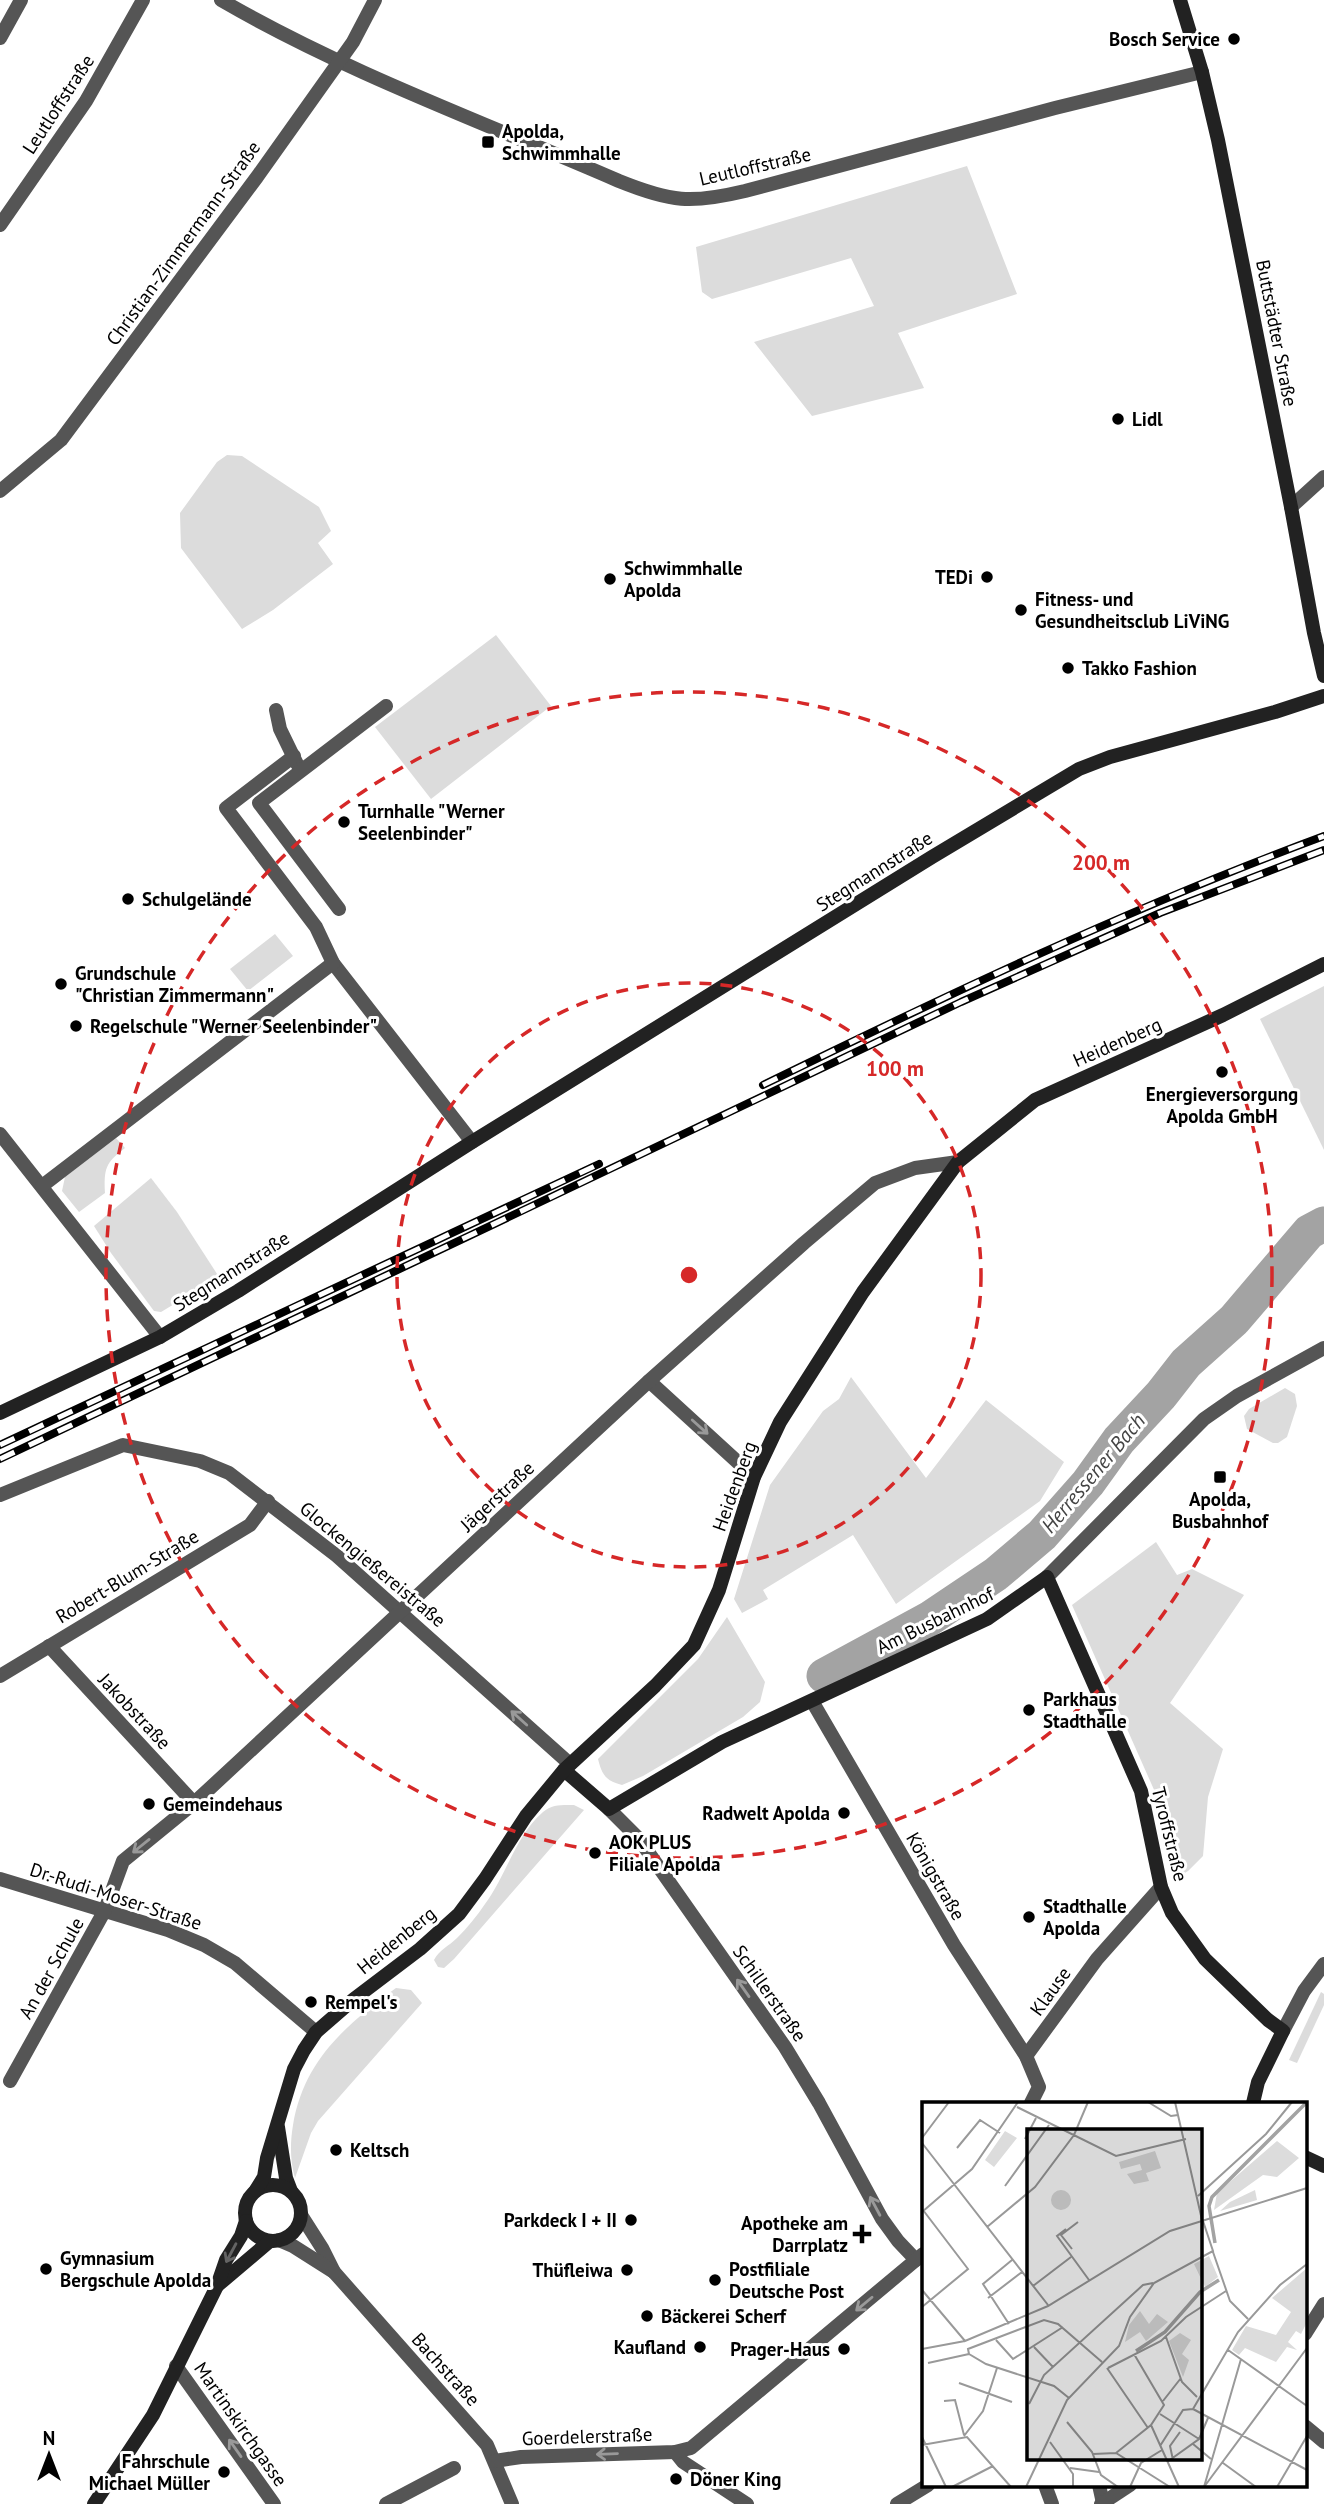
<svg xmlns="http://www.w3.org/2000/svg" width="1324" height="2504" font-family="'PT Sans',sans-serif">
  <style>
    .green { fill: #dcdcdc }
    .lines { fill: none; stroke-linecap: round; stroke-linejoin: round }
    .river { stroke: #a3a3a3; stroke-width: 35 }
    .street { stroke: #555; stroke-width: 14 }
    .secondary { stroke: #222; stroke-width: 14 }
    .rail-casing { stroke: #000; stroke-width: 8 }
    .rail { stroke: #fff; stroke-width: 5; stroke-dasharray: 16; stroke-linecap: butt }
    .oneway { stroke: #999 }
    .oneway2 { stroke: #646464 }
    .ring { fill: none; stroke: #d62828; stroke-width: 3.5; stroke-dasharray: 12 9 }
    .poi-dot { fill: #000; stroke: #fff; stroke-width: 2.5 }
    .labels { text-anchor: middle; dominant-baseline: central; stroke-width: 6; stroke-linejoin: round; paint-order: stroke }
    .poi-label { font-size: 19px; font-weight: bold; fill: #000; stroke: #fff; text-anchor: start }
    .street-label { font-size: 19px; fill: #000; stroke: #fff }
    .water-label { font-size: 21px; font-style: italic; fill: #444; stroke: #fff }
    .inset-river { fill: none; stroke: #a3a3a3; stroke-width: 3.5 }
    .inset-road { fill: none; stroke: #999; stroke-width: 2 }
    .view { fill: #000; fill-opacity: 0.15; stroke: #000; stroke-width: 3.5 }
    .inset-edge { fill: none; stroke: #000; stroke-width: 3.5 }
    .centre { fill: #d62828; stroke: #fff; stroke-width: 3.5 }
    .ring-label { font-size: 21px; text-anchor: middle; font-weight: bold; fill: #d62828; stroke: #fff; stroke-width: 6; stroke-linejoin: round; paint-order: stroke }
  </style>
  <rect width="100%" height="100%" fill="#fff"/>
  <g class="green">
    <polygon points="967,166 1017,294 898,333 924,388 812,416 754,342 874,306 851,258 712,299 702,292 696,247"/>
    <polygon points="227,455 242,456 319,507 331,531 318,543 333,564 273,610 242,629 181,548 180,513 217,462"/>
    <polygon points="496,635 551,706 431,799 375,727"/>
    <polygon points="275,934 293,956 248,991 230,969"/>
    <polygon points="1324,986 1324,1150 1260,1019"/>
    <path d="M116 1138 125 1148C105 1163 104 1169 105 1193L79 1212 62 1191 65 1177Z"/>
    <polygon points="151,1178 177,1212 219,1277 161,1312 154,1311 111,1253 94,1226"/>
    <polygon points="851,1377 926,1478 986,1400 1064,1462 1040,1501 896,1604 853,1535 763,1590 768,1599 742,1613 734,1599 770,1485 823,1411 839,1399"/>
    <polygon points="1285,1388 1295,1394 1297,1406 1287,1437 1278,1443 1273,1443 1247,1429 1244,1416 1249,1409"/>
    <polygon points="1156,1542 1177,1575 1192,1569 1244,1595 1170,1703 1223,1749 1208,1797 1203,1856 1188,1871 1178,1877 1175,1837 1072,1605"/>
    <path d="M727 1617 765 1682 760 1702 743 1717 643 1776 622 1785C606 1781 602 1775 598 1759L698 1659Z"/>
    <path d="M574 1805 584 1810 454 1959 444 1968 438 1967 434 1960C439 1950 449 1946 457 1938 467 1928 477 1916 485 1904 506 1876 516 1835 543 1812 552 1804 563 1805 574 1805Z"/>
    <path d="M396 1988 411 1990 422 2003 318 2121 311 2133 295 2178C290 2161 290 2143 293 2125 304 2060 346 2025 396 1988Z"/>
    <polygon points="1321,1992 1324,1994 1324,2005 1297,2063 1289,2060"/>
  </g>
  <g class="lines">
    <polyline class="river" points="824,1676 929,1619 996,1574 1042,1535 1088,1483 1119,1440 1161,1395 1186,1363 1234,1320 1309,1232 1324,1224"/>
    <g class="street">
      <path d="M221 0C347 73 486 123 619 181 671 202 691 204 745 191L1055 108 1202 72"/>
      <polyline points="0,38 21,0"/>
      <polyline points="0,225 86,101 143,0"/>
      <polyline points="0,491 61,440 257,177 353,42 375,0"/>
      <polyline points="1291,507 1324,477"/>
      <polyline points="276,710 280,729 297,764"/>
      <polyline points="294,756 226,808 316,927 333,963 472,1142"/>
      <polyline points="339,909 259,803 386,706"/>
      <polyline points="0,1134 160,1337"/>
      <polyline points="42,1186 333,963"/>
      <polyline points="649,1381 754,1477"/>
      <polyline points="0,1495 123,1445 200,1461 229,1473 337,1556 570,1764"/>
      <polyline points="1047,1577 1204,1419 1237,1396 1324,1348"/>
      <polyline points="49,1646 194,1803"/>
      <polyline points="0,1676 250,1525 268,1501"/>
      <polyline points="812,1701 954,1945 1026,2056 1039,2087 1031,2103"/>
      <polyline points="609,1809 639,1839 785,2047 819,2103 882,2219 898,2241 916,2260"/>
      <polyline points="0,1879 168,1930 204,1945 235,1963 316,2032"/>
      <polyline points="1283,2031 1304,1991 1324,1964"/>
      <polyline points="1026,2056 1097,1959 1161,1887"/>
      <polyline points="10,2081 105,1910 123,1861 194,1803 649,1381 804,1243 875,1183 915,1168 958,1162"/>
      <polyline points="301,2215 322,2248 334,2272 487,2445 512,2504"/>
      <polyline points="279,2240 293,2246 334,2272"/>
      <polyline points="1305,2334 1324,2304"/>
      <polyline points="176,2366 274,2504"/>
      <polyline points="1305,2426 1324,2442"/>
      <polyline points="675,2452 683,2462 747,2504"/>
      <polyline points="495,2461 521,2457 675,2452 691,2448 923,2254"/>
      <polyline points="1045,2485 1052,2504"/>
      <polyline points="1099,2485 1103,2503"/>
      <polyline points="386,2504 454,2468"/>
      <polyline points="897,2504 928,2485"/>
      <polyline points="1101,2504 1130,2485"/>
    </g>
    <g class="secondary">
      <polyline points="1180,0 1202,72 1218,140 1291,507 1314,633 1324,676"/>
      <polyline points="0,1413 160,1337 238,1291 472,1142 932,857 1079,769 1110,757 1275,712 1324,696"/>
      <polyline points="564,1770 609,1809 722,1742 987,1619 1047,1577 1141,1791 1161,1887 1172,1913 1205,1959 1268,2020 1283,2031 1258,2082 1253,2103"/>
      <polyline points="278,2127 286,2178 291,2191"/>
      <polyline points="1305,2157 1324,2166"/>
      <circle cx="273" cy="2213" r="28"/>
      <polyline points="256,2190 264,2177 267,2158 294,2069 304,2050 316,2032 354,1999 420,1949 459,1914 485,1879 526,1816 564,1770 655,1686 694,1645 719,1590 754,1477 780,1422 863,1292 958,1162 1035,1100 1223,1015 1324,964"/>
      <polyline points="218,2285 270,2241"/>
      <polyline points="94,2504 153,2415 217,2286 226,2260 241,2236 246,2221"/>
    </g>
    <defs>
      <g id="rail">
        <path d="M763 1085C947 995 1132 907 1324 836"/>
        <polyline points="0,1445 599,1164"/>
        <polyline points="0,1459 961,1002 1160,913 1324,850"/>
      </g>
    </defs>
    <use href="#rail" class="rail-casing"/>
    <use href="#rail" class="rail"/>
  </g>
  <defs><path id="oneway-shaft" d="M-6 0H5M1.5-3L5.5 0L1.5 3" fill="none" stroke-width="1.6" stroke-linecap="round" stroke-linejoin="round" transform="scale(1.75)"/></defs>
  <g class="oneway">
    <use href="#oneway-shaft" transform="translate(700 1427) rotate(42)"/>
    <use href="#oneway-shaft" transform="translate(519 1718) rotate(-138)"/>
    <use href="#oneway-shaft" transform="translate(141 1846) rotate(141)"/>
    <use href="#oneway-shaft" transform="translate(743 1988) rotate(-125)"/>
    <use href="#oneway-shaft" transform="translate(875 2206) rotate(-118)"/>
    <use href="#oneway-shaft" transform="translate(864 2304) rotate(140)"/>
    <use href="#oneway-shaft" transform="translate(235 2448) rotate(-125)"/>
    <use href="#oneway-shaft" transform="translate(607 2454) rotate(178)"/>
  </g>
  <use class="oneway2" href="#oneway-shaft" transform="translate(231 2253) rotate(118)"/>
  <g class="ring">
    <circle cx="689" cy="1275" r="292"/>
    <circle cx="689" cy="1275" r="583"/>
  </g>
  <g class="poi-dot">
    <circle cx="1234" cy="39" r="7"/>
    <rect x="481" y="135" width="14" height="14" rx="3.5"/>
    <circle cx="1118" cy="419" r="7"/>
    <circle cx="987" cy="577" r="7"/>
    <circle cx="610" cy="579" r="7"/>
    <circle cx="1021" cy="610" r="7"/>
    <circle cx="1068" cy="668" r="7"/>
    <circle cx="344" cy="822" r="7"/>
    <circle cx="128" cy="899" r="7"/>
    <circle cx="61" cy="984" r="7"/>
    <circle cx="76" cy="1026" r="7"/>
    <circle cx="1222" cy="1072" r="7"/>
    <rect x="1213" y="1470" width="14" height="14" rx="3.5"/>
    <circle cx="1029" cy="1710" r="7"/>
    <circle cx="149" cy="1804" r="7"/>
    <circle cx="844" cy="1813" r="7"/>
    <circle cx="595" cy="1853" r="7"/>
    <circle cx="1029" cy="1917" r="7"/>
    <circle cx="311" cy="2002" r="7"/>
    <circle cx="336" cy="2150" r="7"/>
    <circle cx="631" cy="2220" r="7"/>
    <path d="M858.5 2223.5h7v7h7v7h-7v7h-7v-7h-7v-7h7z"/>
    <circle cx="46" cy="2269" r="7"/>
    <circle cx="627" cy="2270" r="7"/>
    <circle cx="715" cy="2280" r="7"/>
    <circle cx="647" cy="2316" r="7"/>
    <circle cx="700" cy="2347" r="7"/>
    <circle cx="844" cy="2349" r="7"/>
    <circle cx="224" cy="2472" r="7"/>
    <circle cx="676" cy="2479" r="7"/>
  </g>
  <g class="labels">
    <g class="poi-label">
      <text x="1220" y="39" text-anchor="end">Bosch Service</text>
      <text x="502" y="131">Apolda,<tspan x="502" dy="22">Schwimmhalle</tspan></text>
      <text x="1132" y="419">Lidl</text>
      <text x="624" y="568">Schwimmhalle<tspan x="624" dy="22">Apolda</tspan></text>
      <text x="973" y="577" text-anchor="end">TEDi</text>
      <text x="1035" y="599">Fitness- und<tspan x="1035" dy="22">Gesundheitsclub LiViNG</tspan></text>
      <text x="1082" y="668">Takko Fashion</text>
      <text x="358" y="811">Turnhalle "Werner<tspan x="358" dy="22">Seelenbinder"</tspan></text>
      <text x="142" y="899">Schulgelände</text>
      <text x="75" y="973">Grundschule<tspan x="75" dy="22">"Christian Zimmermann"</tspan></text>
      <text x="90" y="1026">Regelschule "Werner Seelenbinder"</text>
      <text x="1222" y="1094" text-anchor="middle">Energieversorgung<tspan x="1222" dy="22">Apolda GmbH</tspan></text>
      <text x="1220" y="1499" text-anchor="middle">Apolda,<tspan x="1220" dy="22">Busbahnhof</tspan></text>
      <text x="1043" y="1699">Parkhaus<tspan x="1043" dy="22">Stadthalle</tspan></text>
      <text x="163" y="1804">Gemeindehaus</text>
      <text x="830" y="1813" text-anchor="end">Radwelt Apolda</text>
      <text x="609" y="1842">AOK PLUS<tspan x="609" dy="22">Filiale Apolda</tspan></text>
      <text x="1043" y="1906">Stadthalle<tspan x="1043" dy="22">Apolda</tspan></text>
      <text x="325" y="2002">Rempel's</text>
      <text x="350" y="2150">Keltsch</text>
      <text x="617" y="2220" text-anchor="end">Parkdeck I + II</text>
      <text x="848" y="2223" text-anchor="end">Apotheke am<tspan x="848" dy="22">Darrplatz</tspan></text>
      <text x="60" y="2258">Gymnasium<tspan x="60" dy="22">Bergschule Apolda</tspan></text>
      <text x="729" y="2269">Postfiliale<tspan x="729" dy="22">Deutsche Post</tspan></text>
      <text x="613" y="2270" text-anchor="end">Thüfleiwa</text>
      <text x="661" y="2316">Bäckerei Scherf</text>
      <text x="686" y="2347" text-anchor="end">Kaufland</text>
      <text x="830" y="2349" text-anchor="end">Prager-Haus</text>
      <text x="210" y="2461" text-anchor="end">Fahrschule<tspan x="210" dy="22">Michael Müller</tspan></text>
      <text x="690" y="2479">Döner King</text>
    </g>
    <g class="street-label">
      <text transform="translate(58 104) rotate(-57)">Leutloffstraße</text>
      <text transform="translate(755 166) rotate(-13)">Leutloffstraße</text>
      <text transform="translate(183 243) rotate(-54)">Christian-Zimmermann-Straße</text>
      <text transform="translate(1277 333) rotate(79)">Buttstädter Straße</text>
      <text transform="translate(874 871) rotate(-32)">Stegmannstraße</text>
      <text transform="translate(1117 1042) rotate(-24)">Heidenberg</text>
      <text transform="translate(231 1271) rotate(-32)">Stegmannstraße</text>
      <text transform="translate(734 1486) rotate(-70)">Heidenberg</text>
      <text transform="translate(497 1496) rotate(-43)">Jägerstraße</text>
      <text transform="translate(373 1564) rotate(40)">Glockengießereistraße</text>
      <text transform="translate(127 1576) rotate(-31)">Robert-Blum-Straße</text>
      <text transform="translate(935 1620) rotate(-26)">Am Busbahnhof</text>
      <text transform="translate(135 1711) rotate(47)">Jakobstraße</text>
      <text transform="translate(1170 1834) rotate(76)">Tyroffstraße</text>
      <text transform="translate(936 1876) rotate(60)">Königstraße</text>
      <text transform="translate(116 1896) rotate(18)">Dr.-Rudi-Moser-Straße</text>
      <text transform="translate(396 1940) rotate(-39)">Heidenberg</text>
      <text transform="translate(51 1968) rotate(-61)">An der Schule</text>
      <text transform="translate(1050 1991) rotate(-54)">Klause</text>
      <text transform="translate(770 1993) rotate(55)">Schillerstraße</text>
      <text transform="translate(446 2369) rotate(48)">Bachstraße</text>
      <text transform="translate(241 2424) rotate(55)">Martinskirchgasse</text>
      <text transform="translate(587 2436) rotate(-2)">Goerdelerstraße</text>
    </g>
    <g class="water-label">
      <text transform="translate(1093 1473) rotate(-50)">Herressener Bach</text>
    </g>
  </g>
  <g transform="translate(922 2102)">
    <rect width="385" height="385" fill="#fff"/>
    <path d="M83 29 95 36 72 65 63 58ZM355 39 377 56 355 75 341 73 292 108 295 91ZM233 49 239 66 224 71 227 79 212 82 205 72 220 68 218 62 199 67 197 60ZM333 88 335 98 298 109 308 100ZM129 98a10 10 0 1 1 20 0a10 10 0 1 1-20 0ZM287 154 296 175 283 185 272 162ZM385 166V220L379 232 374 229 366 240 375 248 365 245 354 260 323 246 317 253 310 248 324 224 354 233 369 210 350 196ZM218 209 227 222 235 212 246 220 224 239 218 230 203 240 207 223ZM258 231 269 238 260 252 267 258 261 275 247 239Z" fill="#dcdcdc"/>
    <path class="inset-river" d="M293 141 287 104 290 95 385 0M214 249 243 230 278 190 297 178"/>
    <path class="inset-road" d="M226 0 249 14 256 13M253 0 280 118M95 5 194 54 264 37M0 36 27 0M103 37 114 16M0 41 126 203M35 46 58 18 78 31M83 84 127 23M276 94 344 32 370 0M0 110 50 67 96 0M65 125 113 85 152 33 166 0M144 127 135 134 167 178M150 147 139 133 156 120M291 150 308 199 326 217M111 184 149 155M0 188 43 239 126 204 248 129 385 86M66 196 100 170M0 205 46 167 1 108M87 222 61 182 90 158M244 235 260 280 275 295M74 238 91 257 141 225M112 245 131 265M0 247 43 239M306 248 385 304M47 252 46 247 122 218 136 222 180 260M47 252 64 262 132 284 147 296M6 261 47 252M185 266 226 326M186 266 239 239 264 215 304 189M37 281 90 300M22 299 33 298 42 333M241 299 259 276M107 302 122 273 221 183 231 181M271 307 316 230 358 183 385 162M271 307 385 368M238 312 277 337M145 320 170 350 179 373 196 385M229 323 257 385M42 334 61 309 75 266M0 335 24 385M128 340 151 372V385M271 342 289 357M0 343 45 335 89 385M238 344 261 308 271 307M194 351 229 323 242 303 212 252M171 352 194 351 248 385M251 358 248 344 258 330M245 360 277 337 286 316M301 361 334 385M148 366 177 370M30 385 71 364M104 385 145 298 197 244 208 215 232 181 291 149 281 119M208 385 219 361 240 348M282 385 385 246M282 385 319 257M355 385 385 334"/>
    <path class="view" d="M105 27H280V358H105Z"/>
    <rect width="385" height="385" class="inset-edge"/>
  </g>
  <circle cx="689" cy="1275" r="10" class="centre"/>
  <g class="ring-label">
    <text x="1101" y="870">200 m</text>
    <text x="895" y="1076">100 m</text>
  </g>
  <g transform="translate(49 2455)" stroke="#ffffff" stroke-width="5" paint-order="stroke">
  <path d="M0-5L12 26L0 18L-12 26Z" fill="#000000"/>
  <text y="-10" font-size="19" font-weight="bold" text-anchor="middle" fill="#000000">N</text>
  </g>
</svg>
